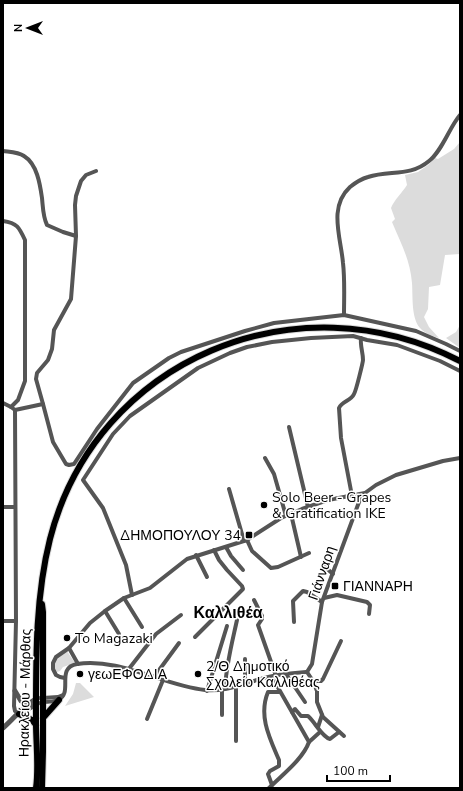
<svg xmlns="http://www.w3.org/2000/svg" width="463" height="791" font-family="'Nunito Sans',sans-serif">
  <style>
    .green { fill: #dcdcdc }
    .lines { fill: none; stroke-linecap: round; stroke-linejoin: round }
    .primary-casing { stroke: #dbdbdb; stroke-width: 8 }
    .minor { stroke: #555; stroke-width: 4 }
    .tertiary { stroke: #555; stroke-width: 5 }
    .primary { stroke: #000; stroke-width: 6 }
    .poi-dot { fill: #000; stroke: #fff; stroke-width: 1.5 }
    .labels { text-anchor: middle; dominant-baseline: central; stroke-width: 3; stroke-linejoin: round; paint-order: stroke }
    .poi-label { font-size: 14px; fill: #000; stroke: #fff; text-anchor: start }
    .street-label { font-size: 14px; fill: #000; stroke: #fff }
    .quarter-label { font-size: 16px; font-weight: bold; fill: #000; stroke: #fff }
  </style>
  <rect width="100%" height="100%" fill="#fff"/>
  <g class="green">
    <path d="M460 142V254L445 255 440 285 429 287 428 309 424 317 429 327 439 338C433 336 425 334 420 328 411 318 413 296 412 283 410 259 401 244 392 222L395 219 391 208C394 200 402 193 407 185L405 175 418 172 428 165 435 158 438 159 454 149Z"/>
    <polygon points="460,325 460,348 446,338 456,332"/>
    <polygon points="67,651 75,663 63,667 60,671 57,672 53,665 58,655"/>
    <polygon points="76,683 80,683 94,697 65,706 73,694"/>
  </g>
  <g class="lines">
    <defs>
      <g id="primary">
        <polyline points="42,604 43,612 43,752 42,788"/>
        <polyline points="19,714 32,720 36,725"/>
        <polyline points="43,718 59,700"/>
        <path d="M36 788C39 767 36 744 36 723 36 662 35 598 50 539 96 359 297 276 460 361"/>
      </g>
    </defs>
    <use href="#primary" class="primary-casing"/>
    <g class="minor">
      <path d="M3 151C10 152 18 152 24 156 37 164 40 184 42 198 43 208 43 217 47 225L63 232 76 236"/>
      <path d="M3 221C17 223 19 227 25 240V381L18 400 11 407 15 410 16 621 14 706 15 711 19 714"/>
      <path d="M344 315C344 298 345 280 343 263 341 238 328 207 350 187 355 183 361 179 368 177 390 170 410 177 429 161 442 151 449 128 460 115"/>
      <polyline points="3,403 11,407"/>
      <polyline points="43,404 53,442 66,464 69,465 74,464 97,429 133,383 169,358 181,352 245,331 274,323 344,315 416,331 446,344 460,351"/>
      <polyline points="15,410 43,404 36,379 37,373 48,360 52,349 54,330 71,299 76,236 75,205 76,196 81,181 86,175 96,171"/>
      <polyline points="289,427 308,507"/>
      <polyline points="265,458 274,474 286,516"/>
      <polyline points="229,489 244,541"/>
      <path d="M352 496 341 438 339 408C342 401 351 401 354 394 356 391 363 362 363 360 363 352 360 346 361 338"/>
      <polyline points="3,507 15,507"/>
      <polyline points="291,514 301,557"/>
      <polyline points="247,540 252,551 271,568 278,567 309,553"/>
      <polyline points="226,547 231,556 243,570"/>
      <polyline points="196,555 207,577"/>
      <polyline points="325,567 333,574"/>
      <polyline points="132,595 126,565 103,508 83,480 113,434 130,416 198,368 230,353 247,347 272,342 311,338 353,336 367,340 397,345 440,361 460,371"/>
      <polyline points="124,598 142,627"/>
      <polyline points="324,598 337,595 367,602 370,605 369,614"/>
      <polyline points="254,600 262,616 262,619 258,625 276,676"/>
      <polyline points="105,611 119,634"/>
      <polyline points="3,621 16,621"/>
      <polyline points="294,622 293,601 303,591 307,592 322,602"/>
      <polyline points="195,637 243,589 242,586 227,570 219,560 214,550"/>
      <polyline points="69,648 78,664"/>
      <polyline points="245,659 245,685"/>
      <polyline points="128,670 156,634 181,615"/>
      <polyline points="307,672 313,681 317,691 317,702 323,717 344,736"/>
      <polyline points="286,674 305,702"/>
      <polyline points="154,677 179,643"/>
      <polyline points="65,678 60,677 56,675 53,669 53,663 56,657 69,648 90,623 105,611 124,598 150,588 187,559 247,540 281,518 302,509 328,500 365,493 376,485 396,475 443,461 460,458"/>
      <polyline points="313,681 321,681 323,679 341,641"/>
      <polyline points="236,687 236,741"/>
      <path d="M225 689C226 665 232 643 237 620"/>
      <polyline points="222,690 222,715"/>
      <polyline points="207,691 227,626"/>
      <polyline points="43,698 58,697 63,695"/>
      <path d="M43 702C48 702 53 702 58 700 74 693 55 668 77 664 119 657 164 686 205 690 226 692 245 683 264 678 278 674 293 673 307 672L312 664 322 602 359 502 365 493"/>
      <path d="M292 712 295 709 301 716H308C315 722 322 737 330 739L339 732"/>
      <polyline points="147,719 163,680"/>
      <polyline points="318,727 322,715"/>
      <polyline points="309,742 320,732"/>
      <path d="M272 785 268 774 270 771 279 766V760C270 739 258 716 268 692H280"/>
      <path d="M269 788C282 775 303 759 309 742L272 677"/>
    </g>
    <g class="tertiary">
      <polyline points="15,691 21,701 29,704"/>
      <polyline points="21,713 38,703"/>
      <path d="M3 728C14 719 25 703 38 698"/>
    </g>
    <use href="#primary" class="primary"/>
  </g>
  <g class="poi-dot">
    <circle cx="264" cy="505" r="4"/>
    <rect x="245" y="531" width="8" height="8" rx="2"/>
    <rect x="331" y="582" width="8" height="8" rx="2"/>
    <circle cx="67" cy="638" r="4"/>
    <circle cx="80" cy="674" r="4"/>
    <circle cx="198" cy="674" r="4"/>
  </g>
  <g class="labels">
    <g class="poi-label">
      <text x="272" y="497">Solo Beer - Grapes<tspan x="272" dy="16">&amp; Gratification IKE</tspan></text>
      <text x="241" y="535" text-anchor="end">ΔΗΜΟΠΟΥΛΟΥ 34</text>
      <text x="343" y="586">ΓΙΑΝΝΑΡΗ</text>
      <text x="75" y="638">To Magazaki</text>
      <text x="206" y="666">2/Θ Δημοτικό<tspan x="206" dy="16">Σχολείο Καλλιθέας</tspan></text>
      <text x="88" y="674">γεωΕΦΟΔΙΑ</text>
    </g>
    <g class="street-label">
      <text transform="translate(322 573) rotate(-71)">Γιάνναρη</text>
      <text transform="translate(25 693) rotate(-89)">Ηρακλείου - Μάρθας</text>
    </g>
    <g class="quarter-label">
      <text x="228" y="613">Καλλιθέα</text>
    </g>
  </g>
  <rect width="463" height="791" fill="none" stroke="#000000" stroke-width="8"/>
  <g transform="translate(28 28) rotate(270)" stroke="#ffffff" stroke-width="3" paint-order="stroke">
  <path d="M0-3L7 15L0 10L-7 15Z" fill="#000000"/>
  <text y="-6" font-size="11" font-weight="bold" text-anchor="middle" fill="#000000">N</text>
  </g>
  <path d="M327 775v6h63v-6" fill="none" stroke="#000000" stroke-width="2"/>
  <text x="333" y="775" font-size="12" fill="#000000" stroke="#ffffff" stroke-width="3" paint-order="stroke">100 m</text>
</svg>
